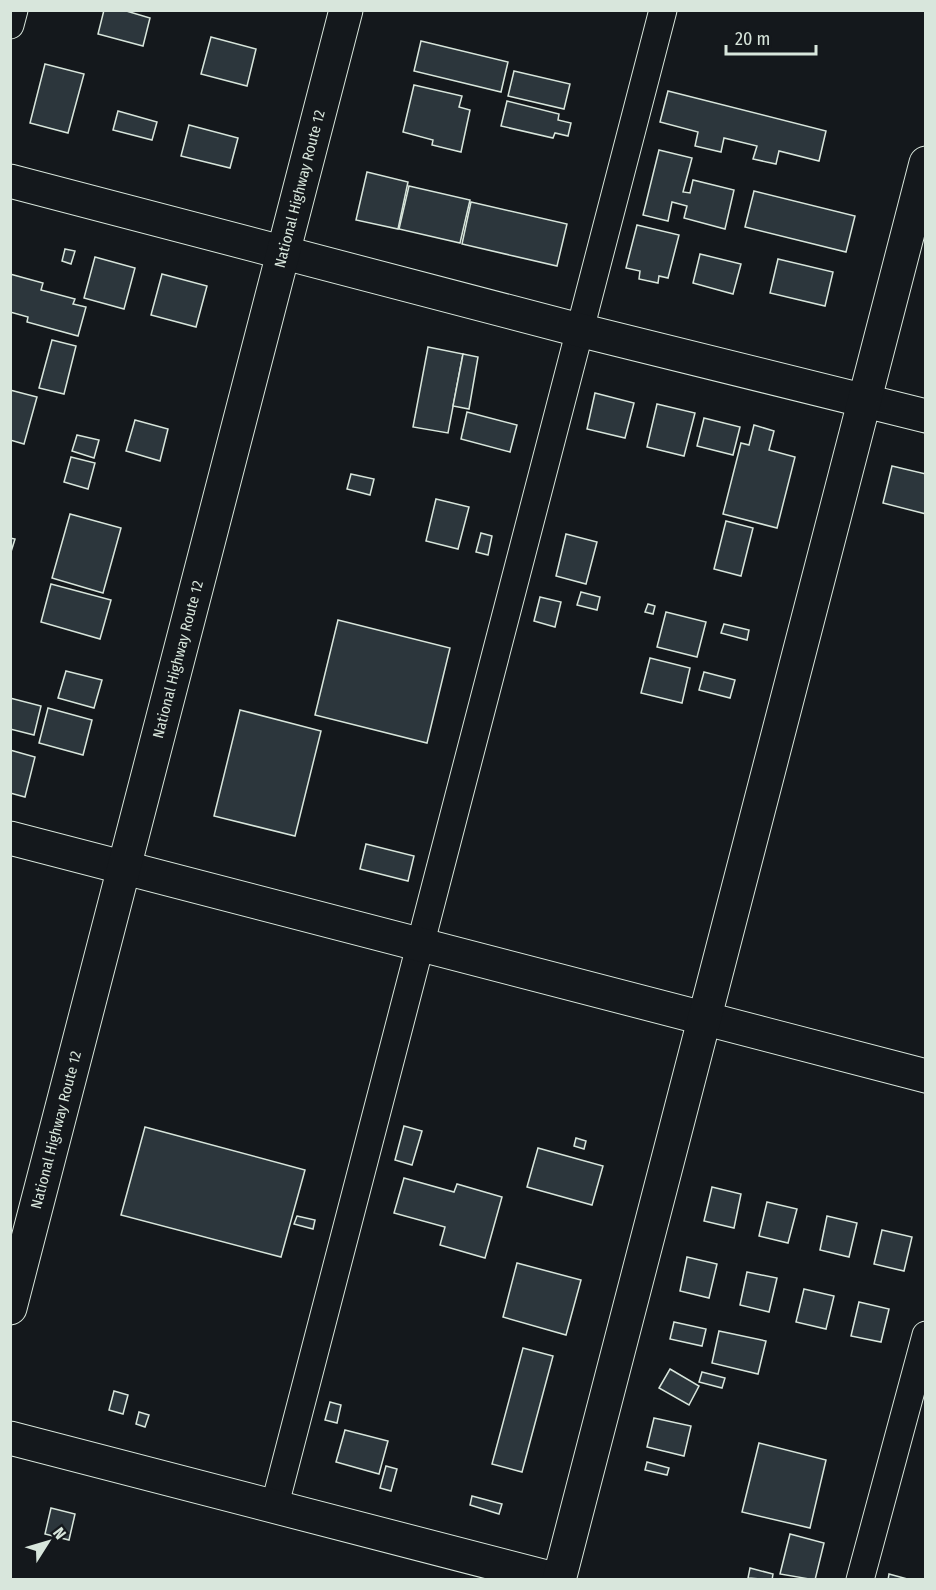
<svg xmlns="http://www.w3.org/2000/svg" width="936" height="1590" font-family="'Fira Sans Condensed',sans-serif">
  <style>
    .building { fill: #2c363c; stroke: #d8e6dc; stroke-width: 1.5 }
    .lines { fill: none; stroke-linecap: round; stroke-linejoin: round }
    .minor-casing { stroke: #d8e6dc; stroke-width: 29 }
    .tertiary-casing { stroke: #d8e6dc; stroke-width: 35 }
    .trunk-casing { stroke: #d8e6dc; stroke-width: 35 }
    .minor { stroke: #14181c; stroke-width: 27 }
    .tertiary { stroke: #14181c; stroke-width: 33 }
    .trunk { stroke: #14181c; stroke-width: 33 }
    .labels { text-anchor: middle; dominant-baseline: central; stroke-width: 4.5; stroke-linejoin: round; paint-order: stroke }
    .street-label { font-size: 15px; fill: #d8e6dc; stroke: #14181c }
  </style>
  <rect width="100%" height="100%" fill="#14181c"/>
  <g class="building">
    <polygon points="104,10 123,10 150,18 143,46 98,34"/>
    <polygon points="211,37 256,49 247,86 201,74"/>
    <polygon points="421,41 508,62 501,92 414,71"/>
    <polygon points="45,64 84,74 68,133 30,123"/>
    <polygon points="514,71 570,84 564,109 508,96"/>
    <polygon points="414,85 462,96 459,107 470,110 461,152 432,145 433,140 403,132"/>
    <polygon points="668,91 826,131 819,161 779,151 776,164 753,159 757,146 724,138 721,152 695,146 698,132 660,122"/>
    <polygon points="507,101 559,114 558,120 571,123 568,136 555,133 553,138 501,126"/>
    <polygon points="118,111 157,122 152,140 113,130"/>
    <polygon points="189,125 238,138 230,168 181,156"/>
    <polygon points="659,150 692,158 683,192 690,193 693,180 734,190 725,229 684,218 687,206 672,202 668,221 643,215"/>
    <polygon points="367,172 408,182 398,229 356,220"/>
    <polygon points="409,186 470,200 460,243 399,229"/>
    <polygon points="754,191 855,216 846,252 745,227"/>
    <polygon points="471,202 567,224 557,266 462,244"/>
    <polygon points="637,225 679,235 668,278 659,276 658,283 639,279 640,271 626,268"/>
    <polygon points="65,249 75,251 71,264 62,261"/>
    <polygon points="700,254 741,264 733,294 693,283"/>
    <polygon points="95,257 135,268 124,309 84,298"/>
    <polygon points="778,259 833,272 825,306 770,293"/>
    <polygon points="10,274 43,283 41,290 75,299 73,304 86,307 78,336 27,322 28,317 10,312"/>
    <polygon points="162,274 207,286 196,327 151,315"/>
    <polygon points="52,340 76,346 64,394 39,388"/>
    <polygon points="428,347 463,354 448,433 413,427"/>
    <polygon points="463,354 478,357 469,409 453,406"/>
    <polygon points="10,390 37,397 24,444 10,440"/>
    <polygon points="595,393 634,403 625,438 587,429"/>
    <polygon points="657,404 695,413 684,456 647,447"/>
    <polygon points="467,412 517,425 510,452 461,439"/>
    <polygon points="704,418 740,427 733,455 697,446"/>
    <polygon points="135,420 168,429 160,461 126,451"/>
    <polygon points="754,425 774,431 769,450 795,457 777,528 723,514 741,443 749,445"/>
    <polygon points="77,435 99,440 94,458 72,451"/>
    <polygon points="71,457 95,463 88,489 64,482"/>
    <polygon points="892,466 926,474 926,514 883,503"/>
    <polygon points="351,474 374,479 370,495 347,489"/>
    <polygon points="436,499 469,507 458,549 426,541"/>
    <polygon points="70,514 121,528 103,593 52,578"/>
    <polygon points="726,521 753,528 741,576 714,569"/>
    <polygon points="481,533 492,536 488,555 476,552"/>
    <polygon points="566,534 597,542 586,584 556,576"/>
    <polygon points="10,538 15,539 10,555"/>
    <polygon points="51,584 111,600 100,639 41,622"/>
    <polygon points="581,592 600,597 597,610 577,605"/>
    <polygon points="540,597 561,602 555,627 534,621"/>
    <polygon points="648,604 655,606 653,614 645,612"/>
    <polygon points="666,612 706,622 697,657 657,647"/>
    <polygon points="338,620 450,648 427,743 315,715"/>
    <polygon points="724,624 749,630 747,640 721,633"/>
    <polygon points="650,658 690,668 682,703 641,693"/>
    <polygon points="66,671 102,680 94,708 58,698"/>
    <polygon points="704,672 735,680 730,698 699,690"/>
    <polygon points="10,698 41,706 34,735 10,729"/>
    <polygon points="48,708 92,720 83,755 39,743"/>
    <polygon points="240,710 321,731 295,836 214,816"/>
    <polygon points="10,750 35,757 25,797 10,793"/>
    <polygon points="366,844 414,856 408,881 360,869"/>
    <polygon points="404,1126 422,1131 412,1165 395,1160"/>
    <polygon points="145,1127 305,1170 281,1257 121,1215"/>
    <polygon points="576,1138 586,1141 584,1149 574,1146"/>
    <polygon points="538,1148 603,1166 592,1205 527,1187"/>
    <polygon points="404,1178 454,1192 457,1184 502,1197 485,1258 440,1245 445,1227 394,1213"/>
    <polygon points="712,1187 741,1194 734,1228 704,1221"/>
    <polygon points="767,1202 797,1209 788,1243 759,1236"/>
    <polygon points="297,1216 315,1220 313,1229 294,1224"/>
    <polygon points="827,1216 857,1223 849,1257 820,1250"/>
    <polygon points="882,1230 912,1237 904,1271 874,1264"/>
    <polygon points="687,1257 717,1264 709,1298 680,1291"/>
    <polygon points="517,1263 581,1280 566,1335 503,1317"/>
    <polygon points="747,1272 777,1278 769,1312 740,1305"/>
    <polygon points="804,1289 834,1296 826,1329 796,1322"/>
    <polygon points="859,1302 889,1309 881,1342 851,1336"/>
    <polygon points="674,1322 706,1329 702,1346 670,1339"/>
    <polygon points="719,1331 766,1341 758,1374 712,1363"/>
    <polygon points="523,1348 553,1356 522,1472 492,1464"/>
    <polygon points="670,1369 699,1386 689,1405 659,1388"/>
    <polygon points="702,1372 725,1378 722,1388 699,1382"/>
    <polygon points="114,1391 128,1395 123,1414 109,1410"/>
    <polygon points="330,1402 341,1405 337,1423 325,1420"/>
    <polygon points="139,1412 149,1415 145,1427 136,1424"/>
    <polygon points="654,1418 691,1426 684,1456 647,1447"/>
    <polygon points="345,1430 388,1441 379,1474 336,1462"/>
    <polygon points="759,1443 826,1460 810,1528 742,1512"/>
    <polygon points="647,1462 669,1468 667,1475 645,1470"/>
    <polygon points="386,1466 397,1469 391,1491 380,1488"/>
    <polygon points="472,1496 502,1504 499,1514 470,1505"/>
    <polygon points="51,1508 75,1514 69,1540 45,1534"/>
    <polygon points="790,1534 824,1543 815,1580 780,1574"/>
    <polygon points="750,1568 773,1574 772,1580 748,1578"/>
    <polygon points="889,1574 911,1580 888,1580"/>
  </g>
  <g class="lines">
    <defs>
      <g id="minor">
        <polyline points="10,25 14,10"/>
        <polyline points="274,1508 663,10"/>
        <polyline points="860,1580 926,1335"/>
      </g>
      <g id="tertiary">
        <polyline points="10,181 579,330 926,416"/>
        <polyline points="10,838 926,1076"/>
        <polyline points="10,1438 558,1580"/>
        <polyline points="559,1580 926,163"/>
      </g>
      <g id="trunk">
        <path id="s1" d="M10 1308 346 10"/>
      </g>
    </defs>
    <use href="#minor" class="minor-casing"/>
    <use href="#tertiary" class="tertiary-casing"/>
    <use href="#trunk" class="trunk-casing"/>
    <use href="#minor" class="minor"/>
    <use href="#tertiary" class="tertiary"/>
    <use href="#trunk" class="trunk"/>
  </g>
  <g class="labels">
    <g class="street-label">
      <text stroke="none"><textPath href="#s1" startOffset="1156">National Highway Route 12</textPath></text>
      <text stroke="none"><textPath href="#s1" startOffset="670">National Highway Route 12</textPath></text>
      <text stroke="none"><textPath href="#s1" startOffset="184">National Highway Route 12</textPath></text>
    </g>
  </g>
  <rect width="936" height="1590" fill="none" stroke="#d8e6dc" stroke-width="24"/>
  <g transform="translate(48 1542) rotate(53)" stroke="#14181c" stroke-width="4.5" paint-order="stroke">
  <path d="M0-4.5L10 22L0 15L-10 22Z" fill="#d8e6dc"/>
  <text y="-9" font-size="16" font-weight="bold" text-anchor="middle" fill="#d8e6dc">N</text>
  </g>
  <path d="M726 45v9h90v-9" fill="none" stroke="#d8e6dc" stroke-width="3"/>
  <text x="735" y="45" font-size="18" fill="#d8e6dc" stroke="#14181c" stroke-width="4.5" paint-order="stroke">20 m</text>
</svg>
